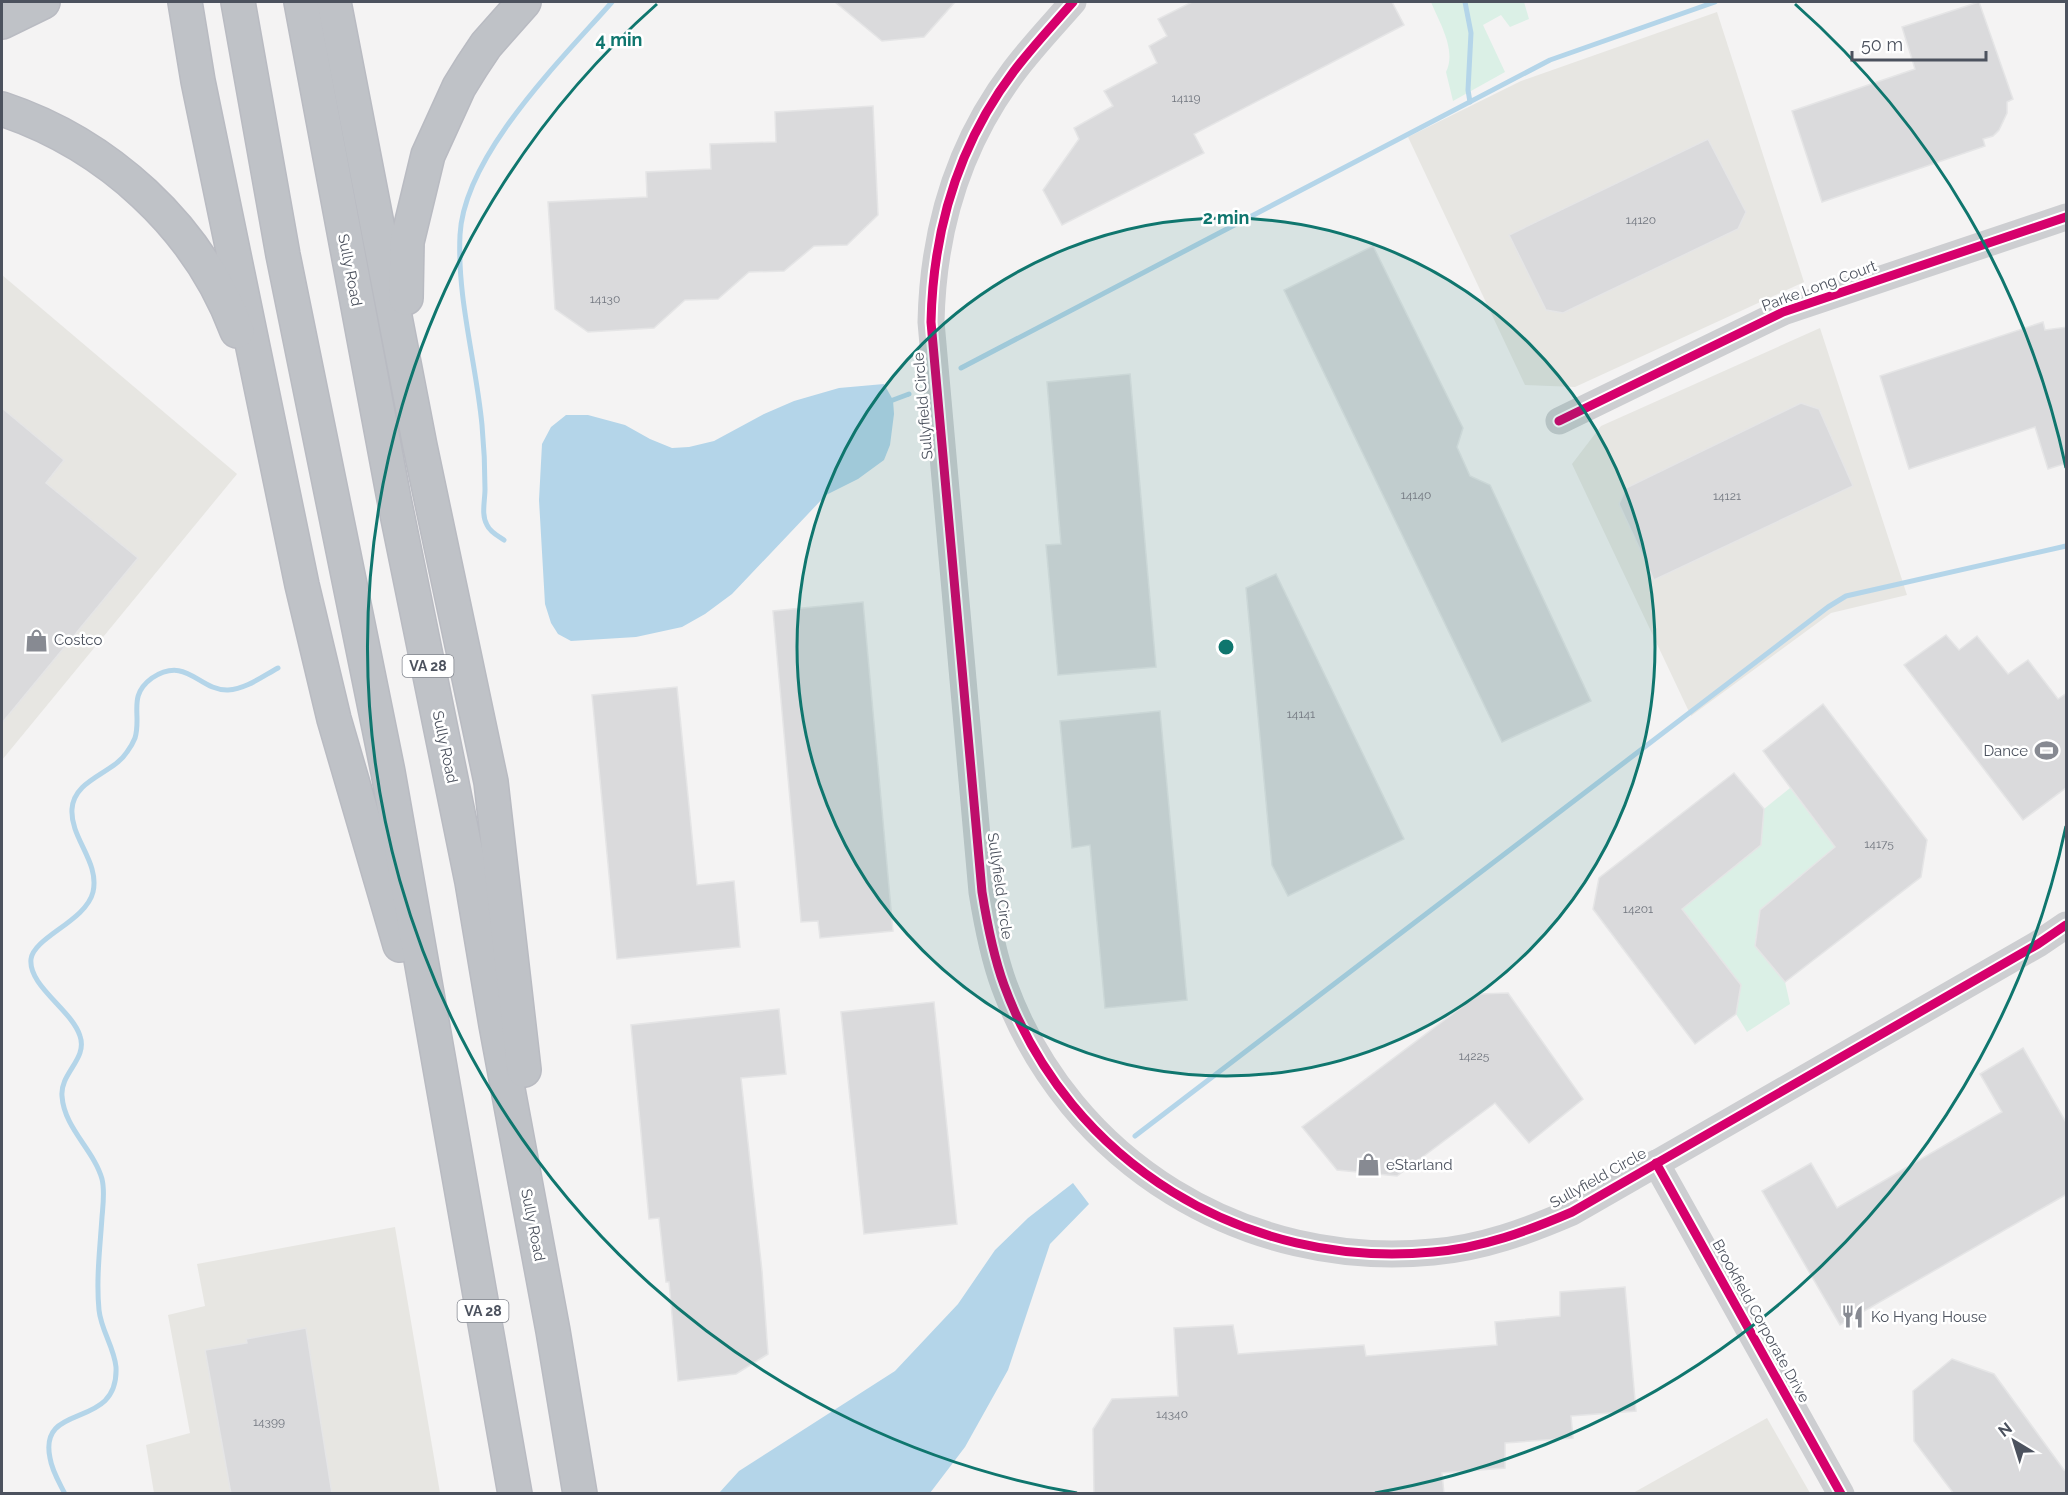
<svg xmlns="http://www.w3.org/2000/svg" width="2068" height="1495" font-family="Raleway,sans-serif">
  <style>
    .commercial { fill: #e7e6e2 }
    .green { fill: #dbf0e6 }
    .water { fill: #b4d5e9 }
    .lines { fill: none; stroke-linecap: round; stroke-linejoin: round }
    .stream { stroke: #b4d5e9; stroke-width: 5 }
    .building { fill: #dadadc; stroke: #e5e5e6; stroke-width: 1.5 }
    .highway-casing { stroke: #b9bbc2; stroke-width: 36 }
    .minor { stroke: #cdced1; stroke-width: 27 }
    .highway { stroke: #bfc2c7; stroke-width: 33 }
    .cycleway-casing { stroke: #fff; stroke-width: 13 }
    .cycleway { stroke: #d6006c; stroke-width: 9 }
    .ring { fill: none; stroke: #0f766e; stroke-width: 3 }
    .labels { text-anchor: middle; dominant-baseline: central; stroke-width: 5; stroke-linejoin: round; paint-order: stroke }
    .number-label { font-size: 12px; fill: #71767f }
    .shield { fill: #fff; stroke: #82868e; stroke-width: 1.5 }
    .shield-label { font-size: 14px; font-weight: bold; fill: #4c525e }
    .street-label { font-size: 15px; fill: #4c525e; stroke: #fff }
    .poi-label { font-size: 15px; fill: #4c525e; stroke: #fff; text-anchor: start }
    .centre { fill: #0f766e; stroke: #fff; stroke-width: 3 }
    .ring-label { font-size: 18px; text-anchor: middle; font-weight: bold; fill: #0f766e; stroke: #fff; stroke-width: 5; stroke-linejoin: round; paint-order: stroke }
  </style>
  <rect width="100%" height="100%" fill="#f4f3f3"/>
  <g class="commercial">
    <polygon points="1717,12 1804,282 1575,387 1525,385 1408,137 1521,81"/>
    <polygon points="2,275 237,474 2,760"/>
    <polygon points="1820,328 1907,595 1831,613 1691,716 1572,464 1601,426"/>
    <polygon points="395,1227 440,1493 154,1493 146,1445 190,1433 168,1315 205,1306 197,1264"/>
    <polygon points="1767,1418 1810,1493 1633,1493"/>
  </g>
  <g class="green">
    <path d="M1431 2H1524L1529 19 1510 27 1501 15 1483 25 1505 72 1453 101 1446 72C1457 50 1439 22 1431 2Z"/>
    <polygon points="1790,788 1835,847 1760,910 1755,943 1785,982 1790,1004 1747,1032 1736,1014 1741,985 1682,909 1761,845 1764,809"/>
  </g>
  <g class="water">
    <polygon points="884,384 893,400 894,414 890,445 884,460 858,479 826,495 732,594 705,614 682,627 636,637 571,641 558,634 551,623 545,604 539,500 542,444 551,427 566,415 588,415 625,425 650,439 672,448 689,447 714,441 764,414 794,401 839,388"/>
    <polygon points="1073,1183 1089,1204 1050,1244 1008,1370 965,1447 930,1493 719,1493 739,1471 895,1371 958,1304 995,1250 1028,1218"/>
  </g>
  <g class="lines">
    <g class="stream">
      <polyline points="1465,2 1471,33 1468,90 1470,102"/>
      <polyline points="961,368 1550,60 1715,2"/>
      <polyline points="893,400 909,394"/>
      <path d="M504 540C498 536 490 532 487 525 481 515 485 501 485 489 485 468 484 446 482 425 476 362 457 299 460 235 464 155 561 60 612 2"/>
      <polyline points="1135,1136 1828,607 1846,596 2066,546"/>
      <path d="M65 1494C59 1482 52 1471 50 1458 38 1400 119 1432 116 1367 114 1347 101 1330 99 1310 96 1279 100 1248 102 1217 103 1205 105 1191 102 1179 94 1150 64 1128 62 1096 60 1073 88 1059 80 1036 72 1010 28 986 31 959 34 937 86 921 93 892 100 862 70 838 72 809 74 779 113 774 127 752 130 748 133 743 135 738 142 715 127 696 152 678 187 655 199 691 228 690 246 689 263 676 278 668"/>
    </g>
  </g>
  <g class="building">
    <polygon points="835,2 955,2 924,37 882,41"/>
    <polygon points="1192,2 1392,2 1404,25 1194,134 1204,153 1062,225 1043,190 1079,139 1074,128 1113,106 1104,91 1157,63 1149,46 1167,36 1158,19"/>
    <polygon points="1979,2 2013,99 2007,102 2007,113 1999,130 1993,136 1983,139 1985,146 1822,202 1792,111 1915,69 1902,27"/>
    <polygon points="873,106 878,215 847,245 814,246 784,271 749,272 718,299 685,300 654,328 588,332 555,309 548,202 647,197 646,172 711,169 710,144 776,142 775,112"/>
    <polygon points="1708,139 1746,212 1738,229 1563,313 1546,310 1509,235"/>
    <polygon points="1373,246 1463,428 1457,447 1470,476 1490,485 1591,701 1502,742 1284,290"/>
    <polygon points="2043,322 2045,330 2067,327 2067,463 2048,469 2035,427 1909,469 1880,376"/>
    <polygon points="1130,374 1156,667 1058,675 1046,545 1061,544 1047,382"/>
    <polygon points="1801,403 1819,409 1853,486 1654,580 1619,504 1626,488"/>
    <polygon points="2,408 64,460 46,483 138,558 2,723"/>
    <polygon points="1276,574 1404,839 1288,896 1272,865 1246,588"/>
    <polygon points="863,602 893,931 820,938 818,921 801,922 773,611"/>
    <polygon points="1946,635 1959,650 1977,636 2008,674 2028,660 2058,699 2067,693 2067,787 2023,820 1904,665"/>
    <polygon points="677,687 697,885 734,881 740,947 617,959 592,695"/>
    <polygon points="1823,704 1927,840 1921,877 1785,982 1755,946 1760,910 1835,847 1763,751"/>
    <polygon points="1160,711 1187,1000 1105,1008 1090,845 1072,848 1060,721"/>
    <polygon points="1734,773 1764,809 1761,845 1682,909 1741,985 1736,1014 1695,1044 1593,909 1599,878"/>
    <polygon points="1508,993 1583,1099 1529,1143 1495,1103 1397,1176 1337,1170 1302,1127 1479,994"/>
    <polygon points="934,1002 957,1224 864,1234 841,1012"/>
    <polygon points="779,1009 786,1074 741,1078 762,1271 768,1354 736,1374 678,1381 669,1282 666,1282 659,1218 649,1219 631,1025"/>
    <polygon points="2023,1048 2067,1124 2067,1194 1840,1325 1762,1191 1811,1163 1837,1208 2002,1112 1980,1074"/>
    <polygon points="1625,1287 1636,1411 1571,1416 1573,1438 1505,1443 1505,1468 1442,1473 1444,1494 1094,1494 1093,1429 1112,1399 1178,1396 1174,1328 1233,1325 1238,1354 1364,1345 1366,1356 1497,1345 1495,1322 1560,1316 1560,1292"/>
    <polygon points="306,1328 332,1494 231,1494 205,1350 247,1343 246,1339"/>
    <polygon points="1952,1359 1994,1374 2064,1470 2067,1471 2067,1494 1954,1494 1914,1441 1913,1391"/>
  </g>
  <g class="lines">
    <defs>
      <g id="highway">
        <polyline points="185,2 198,81 302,585 334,719 400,945"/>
        <polyline points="238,2 283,255 388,772 515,1494"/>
        <polyline points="301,2 394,499 472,882 496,1025 553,1331 580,1494"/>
        <polyline points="334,2 420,446 491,782 524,1070"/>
        <polyline points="2,22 43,2"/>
        <path d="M2 109C107 144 198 226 237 331"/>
        <polyline points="406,298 407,242 428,155 459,87 472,66 486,45 524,2"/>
      </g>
    </defs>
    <use href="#highway" class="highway-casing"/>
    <g class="minor">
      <path d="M1073 2C1053 25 1032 47 1014 71 958 145 933 231 931 322L982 892C987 923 993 955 1004 985 1069 1163 1246 1270 1433 1252 1482 1248 1528 1231 1572 1212L2038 944 2066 925"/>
      <polyline points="1559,421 1783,312 2066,217"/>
      <polyline points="1656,1163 1841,1494"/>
    </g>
    <use href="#highway" class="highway"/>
    <defs>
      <g id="cycleway">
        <path d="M1073 2C1053 25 1032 47 1014 71 958 145 933 231 931 322L982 892C987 923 993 955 1004 985 1069 1163 1246 1270 1433 1252 1482 1248 1528 1231 1572 1212L2038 944 2066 925"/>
        <polyline points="1559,421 1783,312 2066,217"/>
        <polyline points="1656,1163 1841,1494"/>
      </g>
    </defs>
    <use href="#cycleway" class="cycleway-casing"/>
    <use href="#cycleway" class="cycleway"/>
  </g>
  <circle cx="1226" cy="647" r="429" fill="#0f766e" fill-opacity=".12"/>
  <g class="ring">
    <circle cx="1226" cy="647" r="429"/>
    <path d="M2066 826A859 859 0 0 1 1375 1493M1077 1493A859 859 0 0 1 657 4M1795 4A859 859 0 0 1 2066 468"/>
  </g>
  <defs>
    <symbol id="shop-bare" viewBox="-9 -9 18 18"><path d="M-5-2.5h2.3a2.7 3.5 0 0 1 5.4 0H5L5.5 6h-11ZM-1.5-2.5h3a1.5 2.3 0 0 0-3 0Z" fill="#878a92" stroke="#fff" stroke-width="2.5" paint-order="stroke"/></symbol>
    <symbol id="stadium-bare" viewBox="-9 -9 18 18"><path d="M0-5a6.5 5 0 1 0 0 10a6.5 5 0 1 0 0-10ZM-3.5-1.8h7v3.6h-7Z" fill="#878a92" stroke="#fff" stroke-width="2.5" paint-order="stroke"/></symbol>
    <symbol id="restaurant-bare" viewBox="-9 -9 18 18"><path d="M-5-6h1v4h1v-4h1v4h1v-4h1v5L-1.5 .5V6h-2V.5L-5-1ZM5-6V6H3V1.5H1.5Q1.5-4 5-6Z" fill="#878a92" stroke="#fff" stroke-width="2.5" paint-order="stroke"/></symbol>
  </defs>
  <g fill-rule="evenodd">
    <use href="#shop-bare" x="20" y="624" width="33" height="33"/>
    <use href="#stadium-bare" x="2030" y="734" width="33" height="33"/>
    <use href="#shop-bare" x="1352" y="1148" width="33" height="33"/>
    <use href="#restaurant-bare" x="1836" y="1300" width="33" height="33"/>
  </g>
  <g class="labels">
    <g class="number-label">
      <text x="1186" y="98">14119</text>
      <text x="1641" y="220">14120</text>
      <text x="605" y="299">14130</text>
      <text x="1416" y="495">14140</text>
      <text x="1727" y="496">14121</text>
      <text x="1301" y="714">14141</text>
      <text x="1879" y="844">14175</text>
      <text x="1638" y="909">14201</text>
      <text x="1474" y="1056">14225</text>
      <text x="1172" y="1414">14340</text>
      <text x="269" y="1422">14399</text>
    </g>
    <g class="shield">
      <rect x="402.5" y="655" width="51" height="22" rx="4.5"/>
      <rect x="457.5" y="1300" width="51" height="22" rx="4.5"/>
    </g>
    <g class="shield-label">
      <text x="428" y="666">VA 28</text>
      <text x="483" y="1311">VA 28</text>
    </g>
    <g class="street-label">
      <text transform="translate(350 270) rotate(79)">Sully Road</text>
      <text transform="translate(1819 286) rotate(-20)">Parke Long Court</text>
      <text transform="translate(923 406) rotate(-95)">Sullyfield Circle</text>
      <text transform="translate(445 747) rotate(78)">Sully Road</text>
      <text transform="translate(1000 886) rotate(82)">Sullyfield Circle</text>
      <text transform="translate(1598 1178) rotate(-29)">Sullyfield Circle</text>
      <text transform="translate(533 1225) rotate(79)">Sully Road</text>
      <text transform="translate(1761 1321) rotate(61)">Brookfield Corporate Drive</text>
    </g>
    <g class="poi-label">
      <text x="54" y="640">Costco</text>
      <text x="2028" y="751" text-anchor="end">Dance</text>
      <text x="1386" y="1165">eStarland</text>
      <text x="1871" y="1317">Ko Hyang House</text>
    </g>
  </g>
  <circle cx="1226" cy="647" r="9" class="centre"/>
  <g class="ring-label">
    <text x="619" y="46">4 min</text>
    <text x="1226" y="224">2 min</text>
  </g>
  <rect width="2068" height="1495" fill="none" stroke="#4c525e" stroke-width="6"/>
  <g transform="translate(2014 1441) rotate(322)" stroke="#ffffff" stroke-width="4.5" paint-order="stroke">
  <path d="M0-4.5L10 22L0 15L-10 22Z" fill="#4c525e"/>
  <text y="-9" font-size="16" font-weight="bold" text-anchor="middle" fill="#4c525e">N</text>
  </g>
  <path d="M1852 51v9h134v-9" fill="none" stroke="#4c525e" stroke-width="3"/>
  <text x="1861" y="51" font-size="18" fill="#4c525e" stroke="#ffffff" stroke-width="4.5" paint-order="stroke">50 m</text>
</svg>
